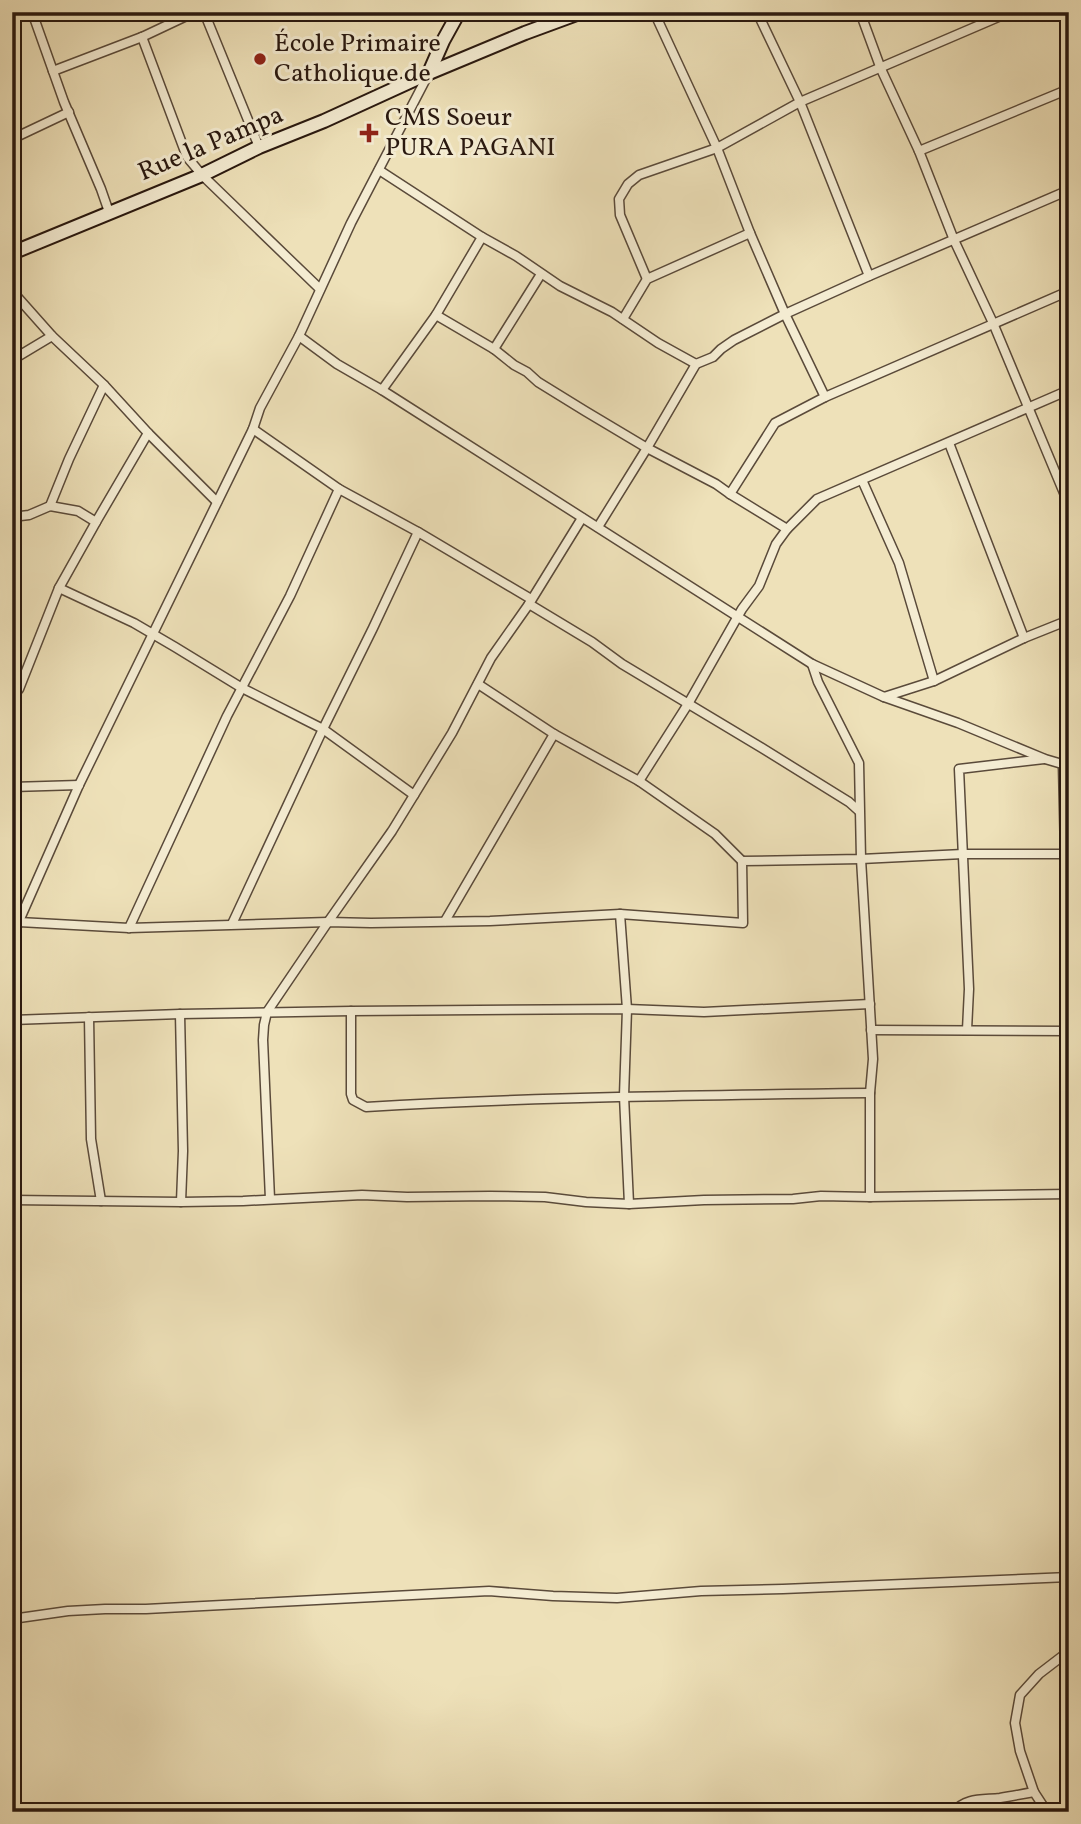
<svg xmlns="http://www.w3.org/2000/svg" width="1081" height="1824" font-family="Vollkorn,serif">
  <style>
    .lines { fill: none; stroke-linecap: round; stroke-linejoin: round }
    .street-casing { stroke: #5a4a3a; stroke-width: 11 }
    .secondary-casing { stroke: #29180f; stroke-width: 16 }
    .street { stroke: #f4ecd2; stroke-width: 8 }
    .secondary { stroke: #f4ecd2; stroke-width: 12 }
    .poi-dot { fill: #8f2418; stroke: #f4ecd2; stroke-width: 2.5 }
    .labels { text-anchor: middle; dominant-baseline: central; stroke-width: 6; stroke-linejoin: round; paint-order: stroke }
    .poi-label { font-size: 26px; fill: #29180f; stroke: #f4ecd2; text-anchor: start }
    .street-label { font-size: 26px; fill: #29180f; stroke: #f4ecd2 }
  </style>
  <rect width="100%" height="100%" fill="#eee1b9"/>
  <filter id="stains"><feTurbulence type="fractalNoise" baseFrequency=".00286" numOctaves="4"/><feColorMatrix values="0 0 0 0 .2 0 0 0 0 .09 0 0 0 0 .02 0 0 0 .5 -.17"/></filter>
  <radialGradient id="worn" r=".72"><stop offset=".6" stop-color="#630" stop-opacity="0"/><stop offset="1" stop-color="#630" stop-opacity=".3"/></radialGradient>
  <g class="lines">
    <defs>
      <g id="street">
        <polyline points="32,12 64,102 101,189 109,212"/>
        <polyline points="204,12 259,147"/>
        <polyline points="654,12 717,148 750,233 785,314 825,397"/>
        <polyline points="757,12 800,102 869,276"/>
        <polyline points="860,12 881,69 919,151 954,240 993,323 1069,505"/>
        <polyline points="1067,12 1069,16"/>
        <polyline points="142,37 187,157 202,175 320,289"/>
        <polyline points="53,71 142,37 195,12"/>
        <polyline points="12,139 69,112"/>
        <polyline points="919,151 1069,89"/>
        <polyline points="379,170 482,237 436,315 382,390"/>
        <polyline points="482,237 516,256 560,286 612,312 658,343 696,364"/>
        <polyline points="647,279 620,215 619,199 628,184 639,175 717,148 800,102 1010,12"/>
        <polyline points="12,291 52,336 104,385 148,433 217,502"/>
        <polyline points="436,315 494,349 514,365 527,372 538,382 585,411 647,448 716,484 730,494 787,529"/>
        <polyline points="623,319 647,279 750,233"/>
        <polyline points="299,336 337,364 382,390 812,664 884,697 958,723 1045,759 1069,766"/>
        <polyline points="494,349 541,274"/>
        <polyline points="12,360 52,336"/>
        <polyline points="253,429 339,489 418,532"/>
        <polyline points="949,443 1024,638"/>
        <polyline points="862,480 899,563 934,681"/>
        <polyline points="730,494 775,423 825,397 1069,291"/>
        <polyline points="50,506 69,459 104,385"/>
        <polyline points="12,517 29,515 50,506 78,511 96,522 59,588"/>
        <polyline points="96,522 148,433"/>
        <polyline points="598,527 647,448 696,364 713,357 721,349 734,340 785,314 869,276 1069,190"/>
        <polyline points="529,604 592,642 622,664 762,748 849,802 859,811"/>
        <polyline points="812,664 818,682 859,763 861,859 873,1059 870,1093 870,1197"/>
        <polyline points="478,684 554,734 639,781 715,834 742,861"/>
        <polyline points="12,696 19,689 59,588 134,623 175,647 242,688 323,729 414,795"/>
        <polyline points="884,697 934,681 1024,638 1069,620"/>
        <polyline points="1063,765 1065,854 1069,888"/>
        <polyline points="639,781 688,704 742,609 759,586 776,544 787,529 817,499 1069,390"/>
        <polyline points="12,787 79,785"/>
        <polyline points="620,914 627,1009 624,1096 629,1204"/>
        <polyline points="445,921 554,734"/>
        <polyline points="19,922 129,928 328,922 371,923 490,921 620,914 743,923 742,861 861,859 963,854 1065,854"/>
        <polyline points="232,924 323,729 373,628 418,532 531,599"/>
        <polyline points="129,928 227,716 290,596 339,489"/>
        <polyline points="12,937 79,785 253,429 260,408 299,336 351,223 429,73"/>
        <path d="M351 1011V1094L353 1100 366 1107C534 1097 702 1095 870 1093"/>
        <polyline points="180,1014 183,1151 181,1202"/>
        <polyline points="89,1017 91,1139 101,1201"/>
        <polyline points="12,1020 180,1014 351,1011 627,1009 704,1012 870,1004"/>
        <polyline points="871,1030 1069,1031"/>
        <polyline points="967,1030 969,989 959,769 1044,759"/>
        <polyline points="270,1199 263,1040 264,1025 267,1012 328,922 392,831 452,733 491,658 529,604 582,518"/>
        <polyline points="12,1200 181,1202 243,1201 362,1195 407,1197 490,1196 545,1197 586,1202 629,1204 704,1200 793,1199 821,1196 870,1197 1069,1194"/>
        <polyline points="12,1619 68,1611 105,1609 146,1609 489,1591 553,1596 617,1598 701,1591 783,1589 1069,1577"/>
        <polyline points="1034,1792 1020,1751 1015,1723 1020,1695 1039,1674 1069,1651"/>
        <path d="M954 1812C965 1797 984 1800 1000 1798 1012 1796 1023 1794 1034 1792L1047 1812"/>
      </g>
      <g id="secondary">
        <polyline points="429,73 443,41 459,12"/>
        <polyline points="12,253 202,175 259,147 324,121 429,73 525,33 582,12"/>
      </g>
    </defs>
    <use href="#street" class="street-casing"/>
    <use href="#secondary" class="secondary-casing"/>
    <use href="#street" class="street"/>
    <use href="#secondary" class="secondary"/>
  </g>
  <g class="poi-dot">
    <circle cx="260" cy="59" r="7"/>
    <path d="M365.5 122.5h7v7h7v7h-7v7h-7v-7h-7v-7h7z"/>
  </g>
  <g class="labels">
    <g class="poi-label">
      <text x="274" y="44">École Primaire<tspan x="274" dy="30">Catholique de</tspan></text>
      <text x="385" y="118">CMS Soeur<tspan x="385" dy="30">PURA PAGANI</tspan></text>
    </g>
    <g class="street-label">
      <text transform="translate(211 144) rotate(-23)">Rue la Pampa</text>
    </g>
  </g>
  <rect width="1081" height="1824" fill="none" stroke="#eee1b9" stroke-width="42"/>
  <rect x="14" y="14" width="1053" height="1796" fill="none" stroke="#29180f" stroke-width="3.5"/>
  <rect x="21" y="21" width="1039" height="1782" fill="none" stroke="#29180f" stroke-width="2"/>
  <rect width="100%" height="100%" filter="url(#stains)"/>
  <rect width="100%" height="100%" fill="url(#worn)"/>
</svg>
